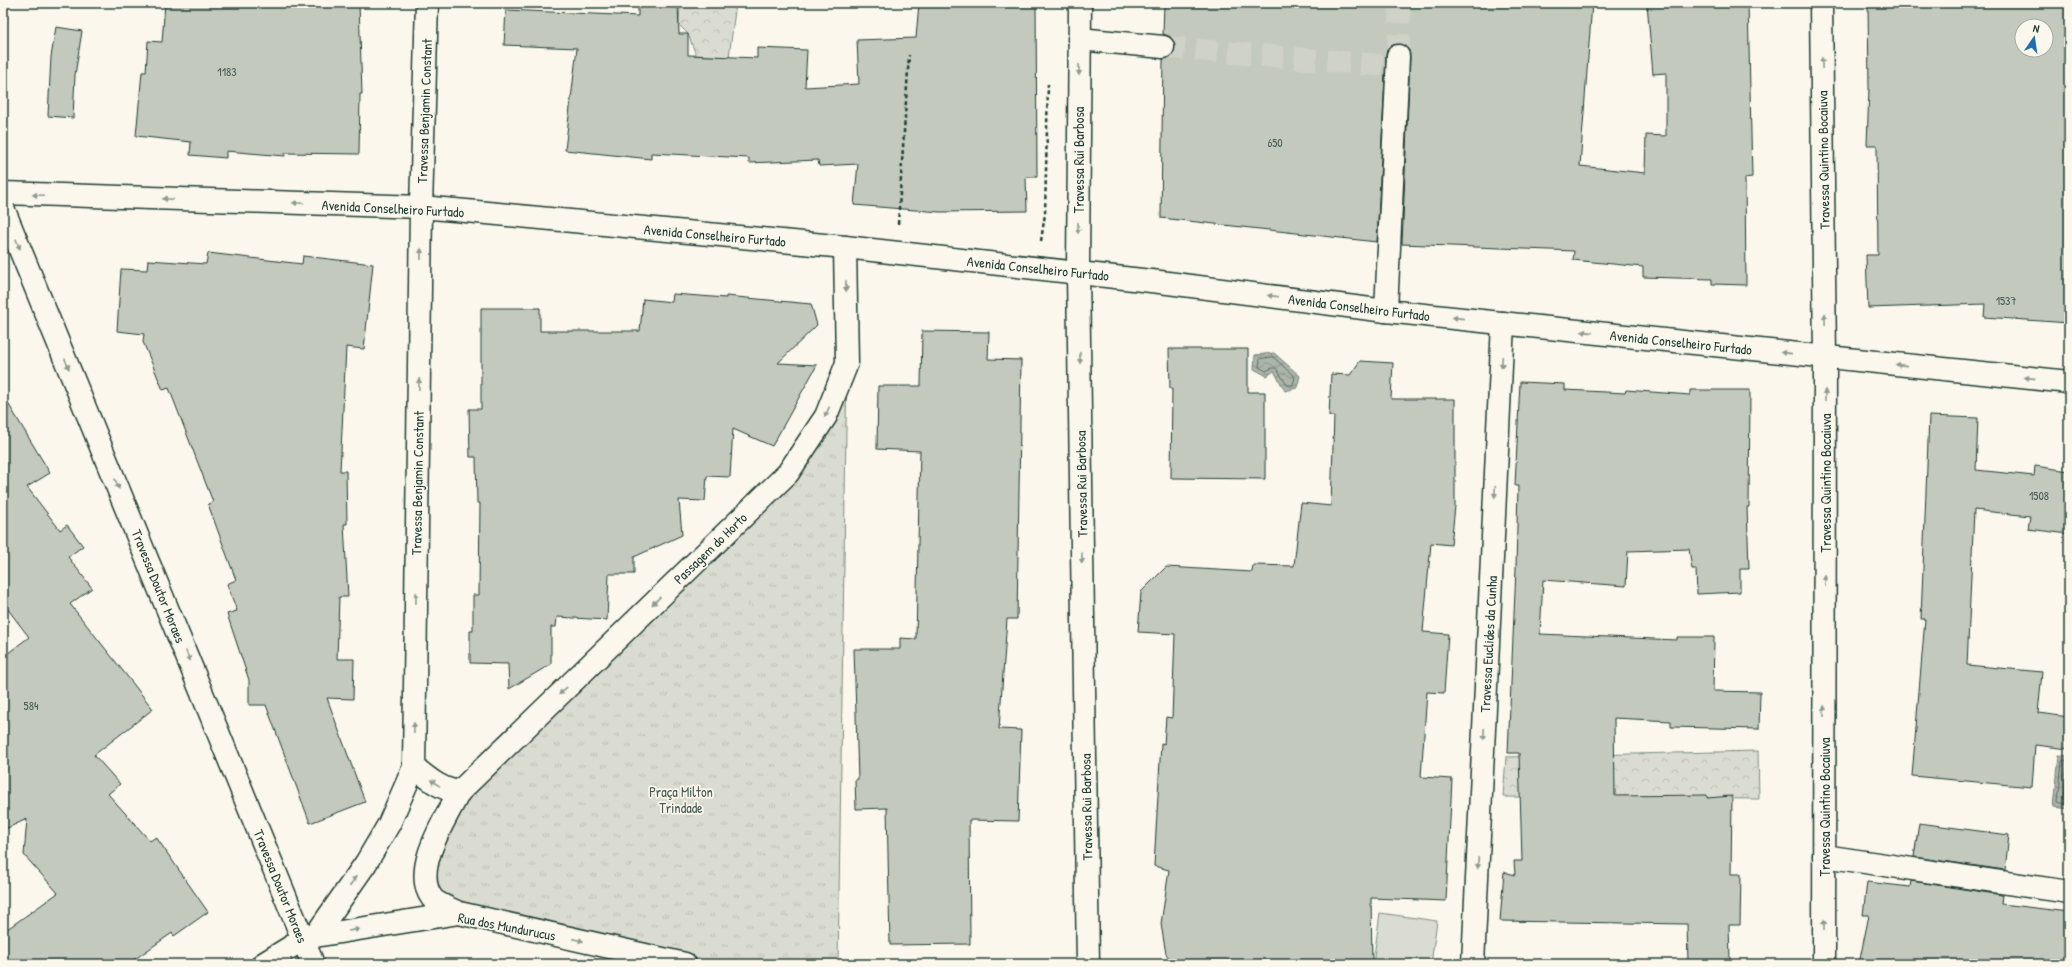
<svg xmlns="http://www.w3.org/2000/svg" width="2072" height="967" font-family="'Patrick Hand',sans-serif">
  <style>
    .grass { fill: #dbdcd1; stroke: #7d8c82 }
    .forest { fill: url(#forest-crowns); stroke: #7d8c82 }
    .park { fill: url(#park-tufts); stroke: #7d8c82 }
    .water { fill: url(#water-waves); stroke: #74847b }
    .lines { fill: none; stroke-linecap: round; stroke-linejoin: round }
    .shore { stroke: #586d63; stroke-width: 1 }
    .building { fill: #c4c9be; stroke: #1f3d34; fill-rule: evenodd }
    .minor-tunnel { stroke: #cfd2c7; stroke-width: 22; stroke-dasharray: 22 11; stroke-linecap: butt }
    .minor-casing { stroke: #1f3d34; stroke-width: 25 }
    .major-casing { stroke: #1f3d34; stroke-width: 25 }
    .path { stroke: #1f3d34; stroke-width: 2.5; stroke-dasharray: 4 3; stroke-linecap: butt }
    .minor { stroke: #fbf7ec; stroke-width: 22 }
    .major { stroke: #fbf7ec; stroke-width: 22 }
    .oneway { fill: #8d9a90 }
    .labels { text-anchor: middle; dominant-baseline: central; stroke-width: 3.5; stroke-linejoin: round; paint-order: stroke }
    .number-label { font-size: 12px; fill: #486056 }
    .street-label { font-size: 14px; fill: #1f3d34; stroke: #fbf7ec }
    .park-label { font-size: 14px; fill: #455d53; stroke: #fbf7ec }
  </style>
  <defs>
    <pattern id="forest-crowns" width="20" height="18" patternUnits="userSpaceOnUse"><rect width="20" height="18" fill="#dbdcd1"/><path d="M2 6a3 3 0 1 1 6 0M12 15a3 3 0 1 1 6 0" fill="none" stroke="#bcbeb4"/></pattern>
    <pattern id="park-tufts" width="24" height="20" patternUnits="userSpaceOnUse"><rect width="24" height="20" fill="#dbdcd1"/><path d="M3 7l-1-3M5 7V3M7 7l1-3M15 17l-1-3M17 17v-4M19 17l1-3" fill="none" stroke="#bcbeb4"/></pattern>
    <pattern id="water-waves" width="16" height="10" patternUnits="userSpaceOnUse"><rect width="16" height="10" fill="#adb4aa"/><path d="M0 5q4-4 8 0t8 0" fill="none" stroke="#8c948b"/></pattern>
  </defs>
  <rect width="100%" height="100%" fill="#fbf7ec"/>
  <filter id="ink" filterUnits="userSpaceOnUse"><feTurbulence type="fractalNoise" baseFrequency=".025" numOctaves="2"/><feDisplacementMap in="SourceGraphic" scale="8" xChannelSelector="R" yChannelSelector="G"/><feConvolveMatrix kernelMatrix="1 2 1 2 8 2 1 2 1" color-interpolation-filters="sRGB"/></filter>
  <g filter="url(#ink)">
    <polygon class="grass" points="1380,913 1437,921 1431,964 1373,964"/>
    <g class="forest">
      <polygon points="680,3 736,3 729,57 696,55 688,34 679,25"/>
      <polygon points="1758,751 1759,799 1503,797 1506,757"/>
    </g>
    <polygon class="park" points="847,363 838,964 685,964 432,898 427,857 459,792 788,473"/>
    <g class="water">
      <polygon points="1274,353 1300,376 1297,388 1285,391 1274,371 1267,376 1254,369 1255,355"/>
      <polygon points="2059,755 2069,756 2069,809 2054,807"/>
    </g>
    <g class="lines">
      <g class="shore">
        <polygon points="1273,357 1295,377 1293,385 1287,385 1276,368 1272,368 1266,371 1259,367 1260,359"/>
        <polyline points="2069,760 2062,761 2058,802 2069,805"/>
        <polyline points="2069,765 2067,767 2064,798 2069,800"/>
      </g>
    </g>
    <g class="building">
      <polygon points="165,3 359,3 362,94 360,94 359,154 285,153 285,156 226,151 226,158 190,155 191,142 136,136 142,72 146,72 148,41 162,42"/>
      <polygon points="638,3 678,3 679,34 688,34 688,55 757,58 757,48 807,50 805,87 859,84 857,40 916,38 919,3 1036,3 1037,177 1026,177 1027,211 940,212 854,205 858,164 819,166 818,160 749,163 749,158 651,153 651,159 565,150 577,48 504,45 506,10 638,16"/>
      <polygon points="1164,3 1592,3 1580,166 1645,173 1646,135 1666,136 1666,73 1653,74 1647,3 1748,3 1752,177 1745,178 1746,285 1712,284 1712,279 1643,277 1643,267 1573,260 1574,251 1402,244 1410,57 1409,50 1404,45 1399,44 1392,45 1387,50 1386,55 1377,242 1161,218 1163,59 1173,55 1175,48 1174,41 1171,37 1163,34"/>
      <path d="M1868 3H2069V323L1984 317 1985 304 1868 308 1866 255H1878L1877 145H1867L1869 88ZM2022 26H2046V50H2022Z"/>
      <polygon points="56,27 82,31 75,75 73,118 48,116 51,57"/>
      <polygon points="208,253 302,264 303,256 373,264 364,349 346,347 340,471 346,471 347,524 344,524 348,597 339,597 337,659 354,659 353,699 327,698 365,802 310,823 266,705 249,705 249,680 227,614 237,611 227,584 236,580 208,504 213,502 169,388 163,390 143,342 144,334 117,331 121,269 147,270 148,260 206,264"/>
      <polygon points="673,294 726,298 726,296 811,304 817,325 778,363 817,365 772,446 733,429 730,477 707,476 705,501 679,500 682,535 634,557 634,574 609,574 607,620 557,617 556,627 551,627 551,664 509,689 508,664 470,663 470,631 473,631 473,595 479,595 480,503 477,503 476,457 470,457 469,409 481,409 481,308 540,308 540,331 640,331 643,299 672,302"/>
      <polygon points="922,331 989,332 988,359 1021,360 1017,619 1007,619 999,729 1021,730 1018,821 969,820 970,944 890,945 887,808 856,809 855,780 858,779 854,649 900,649 900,638 916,639 920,451 877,449 878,386 921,386"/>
      <polygon points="1169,349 1248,349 1248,392 1265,392 1265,479 1171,478 1172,389 1170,389"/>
      <polygon points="1360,361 1393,363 1391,399 1455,399 1455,506 1451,545 1431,543 1423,632 1448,634 1444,693 1427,692 1421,777 1452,779 1446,901 1371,898 1372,964 1174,964 1166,954 1161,924 1169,870 1154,866 1161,743 1164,744 1166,717 1172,718 1175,634 1138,632 1141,592 1166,567 1252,572 1253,565 1294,566 1301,503 1331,506 1334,416 1329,416 1331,374 1350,375"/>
      <polygon points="1520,382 1565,384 1565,390 1625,393 1626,390 1690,395 1690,390 1750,390 1749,507 1747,507 1749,569 1740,569 1740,592 1697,594 1696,569 1692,569 1689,549 1628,551 1626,586 1543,580 1540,634 1677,640 1677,637 1714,637 1713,691 1760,692 1759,729 1671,727 1671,721 1614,718 1615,796 1707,795 1707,798 1732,796 1731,874 1741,874 1740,925 1729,925 1730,961 1688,962 1687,924 1500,921 1504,872 1515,875 1514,861 1522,861 1519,753 1508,753 1516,568 1518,486 1515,486"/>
      <polygon points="3,395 50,473 27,487 60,530 67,525 83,546 68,557 92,588 70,604 153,709 94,755 120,784 108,794 150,841 156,837 208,912 174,936 172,933 128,964 3,964 3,932 58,893 24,855 27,819 3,830 3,657 29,637 3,603"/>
      <polygon points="1929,416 1978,418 1976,470 2034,476 2035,466 2069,471 2069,534 2028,529 2030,516 1974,510 1967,665 2042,672 2038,713 2069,717 2069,749 2035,745 2032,787 1912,776 1925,619 1921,619"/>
      <polygon points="1919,823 2009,835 2005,870 1914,857"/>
      <polygon points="1911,881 2002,895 2001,904 2069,912 2069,964 1859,964 1869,915 1863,915 1867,882 1910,887"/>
    </g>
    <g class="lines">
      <g class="minor-tunnel">
        <polyline points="1163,47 1390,66"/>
        <polyline points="1398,56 1400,3"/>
      </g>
      <defs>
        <g id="minor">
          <polyline points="1080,3 1078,273 1088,964"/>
          <polyline points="1821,3 1825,358 1824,964"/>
          <polyline points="1079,39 1163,47"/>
          <polyline points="3,208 313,964"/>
          <polyline points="1386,311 1398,56"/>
          <path d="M414 767C429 779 440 789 459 792"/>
          <polyline points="1824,856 2069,892"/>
          <path d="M459 913C451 909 437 904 432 898 411 869 446 819 459 792L788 473 826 416 847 363 845 247"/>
          <polyline points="315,936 366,863 389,824 414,767 421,207 427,3"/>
          <polyline points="263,964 302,940 315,936 459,913 685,964"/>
          <polyline points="1473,964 1503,323"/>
        </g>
        <polyline id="major" points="3,193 421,207 466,211 845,247 1160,282 1386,311 2069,382"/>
      </defs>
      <use href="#minor" class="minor-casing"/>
      <use href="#major" class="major-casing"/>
      <g class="path">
        <polyline points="898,224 909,55"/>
        <polyline points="1041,241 1045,214 1048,84"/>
      </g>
      <use href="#minor" class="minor"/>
      <use href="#major" class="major"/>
    </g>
    <defs><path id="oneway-solid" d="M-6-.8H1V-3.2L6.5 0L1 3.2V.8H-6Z"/></defs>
    <g class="oneway">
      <use href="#oneway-solid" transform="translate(1822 63) rotate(-91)"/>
      <use href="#oneway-solid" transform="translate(1079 70) rotate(90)"/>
      <use href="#oneway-solid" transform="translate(38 195) rotate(-178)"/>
      <use href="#oneway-solid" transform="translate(168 199) rotate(-178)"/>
      <use href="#oneway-solid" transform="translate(298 203) rotate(-178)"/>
      <use href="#oneway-solid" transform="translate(1078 228) rotate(90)"/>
      <use href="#oneway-solid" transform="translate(18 244) rotate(68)"/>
      <use href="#oneway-solid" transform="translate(421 254) rotate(-89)"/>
      <use href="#oneway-solid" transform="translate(846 286) rotate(89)"/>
      <use href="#oneway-solid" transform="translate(1273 296) rotate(-173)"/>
      <use href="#oneway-solid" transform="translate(1458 318) rotate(-174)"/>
      <use href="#oneway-solid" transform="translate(1825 319) rotate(-91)"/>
      <use href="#oneway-solid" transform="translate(1587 332) rotate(-174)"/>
      <use href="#oneway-solid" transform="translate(1786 353) rotate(-174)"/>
      <use href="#oneway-solid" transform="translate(1080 358) rotate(89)"/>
      <use href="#oneway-solid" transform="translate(1502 362) rotate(93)"/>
      <use href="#oneway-solid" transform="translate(67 364) rotate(68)"/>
      <use href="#oneway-solid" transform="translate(1901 365) rotate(-174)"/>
      <use href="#oneway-solid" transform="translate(2030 378) rotate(-174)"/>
      <use href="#oneway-solid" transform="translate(419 384) rotate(-89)"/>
      <use href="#oneway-solid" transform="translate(1825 395) rotate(-90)"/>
      <use href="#oneway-solid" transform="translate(827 412) rotate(115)"/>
      <use href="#oneway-solid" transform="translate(117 484) rotate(68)"/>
      <use href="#oneway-solid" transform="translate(1495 492) rotate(93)"/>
      <use href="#oneway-solid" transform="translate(1082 558) rotate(89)"/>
      <use href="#oneway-solid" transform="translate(1825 581) rotate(-90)"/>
      <use href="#oneway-solid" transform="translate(416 598) rotate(-89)"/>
      <use href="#oneway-solid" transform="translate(656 601) rotate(136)"/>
      <use href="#oneway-solid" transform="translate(188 656) rotate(68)"/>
      <use href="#oneway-solid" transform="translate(563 691) rotate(136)"/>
      <use href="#oneway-solid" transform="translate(1824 711) rotate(-90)"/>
      <use href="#oneway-solid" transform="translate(414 728) rotate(-89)"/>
      <use href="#oneway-solid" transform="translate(1484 734) rotate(93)"/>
      <use href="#oneway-solid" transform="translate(435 783) rotate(-146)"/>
      <use href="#oneway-solid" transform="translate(1478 863) rotate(93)"/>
      <use href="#oneway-solid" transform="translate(353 881) rotate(-55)"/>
      <use href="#oneway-solid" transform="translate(1824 925) rotate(-90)"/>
      <use href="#oneway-solid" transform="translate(354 930) rotate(-9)"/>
      <use href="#oneway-solid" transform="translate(578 940) rotate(13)"/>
    </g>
  </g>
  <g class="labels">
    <g class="number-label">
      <text x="227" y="71">1183</text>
      <text x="1275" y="142">650</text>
      <text x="2006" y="300">1537</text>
      <text x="2039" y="495">1508</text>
      <text x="31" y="705">584</text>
    </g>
    <g class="street-label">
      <text transform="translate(424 111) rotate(-88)">Travessa Benjamin Constant</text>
      <text transform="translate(1078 160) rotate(-90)">Travessa Rui Barbosa</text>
      <text transform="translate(1823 160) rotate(-91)">Travessa Quintino Bocaiuva</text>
      <text transform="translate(393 208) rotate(3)">Avenida Conselheiro Furtado</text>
      <text transform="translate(715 235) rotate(5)">Avenida Conselheiro Furtado</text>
      <text transform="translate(1038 268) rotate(6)">Avenida Conselheiro Furtado</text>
      <text transform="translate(1359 307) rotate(7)">Avenida Conselheiro Furtado</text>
      <text transform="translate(1681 342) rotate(6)">Avenida Conselheiro Furtado</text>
      <text transform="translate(417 483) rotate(-89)">Travessa Benjamin Constant</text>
      <text transform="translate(1825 483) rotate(-90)">Travessa Quintino Bocaiuva</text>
      <text transform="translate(1081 484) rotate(-91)">Travessa Rui Barbosa</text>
      <text transform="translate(710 548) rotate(-44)">Passagem do Horto</text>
      <text transform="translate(159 586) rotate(68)">Travessa Doutor Moraes</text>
      <text transform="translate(1488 644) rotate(-87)">Travessa Euclides da Cunha</text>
      <text transform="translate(1086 807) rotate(-91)">Travessa Rui Barbosa</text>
      <text transform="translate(1824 807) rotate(-90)">Travessa Quintino Bocaiuva</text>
      <text transform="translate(281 886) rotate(68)">Travessa Doutor Moraes</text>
      <text transform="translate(507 926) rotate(11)">Rua dos Mundurucus</text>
    </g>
    <g class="park-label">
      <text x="681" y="791">Praça Milton<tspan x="681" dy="16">Trindade</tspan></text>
    </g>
  </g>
  <rect width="2072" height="967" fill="none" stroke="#fbf7ec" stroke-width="16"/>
  <rect x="8" y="8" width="2056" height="951" fill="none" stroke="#1f3d34" stroke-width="1.5" filter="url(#ink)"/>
  <g transform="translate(2034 38) rotate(13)"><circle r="19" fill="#fbf7ec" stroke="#a3ada2"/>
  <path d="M0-3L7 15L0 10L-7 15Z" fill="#1f6fb2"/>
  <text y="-6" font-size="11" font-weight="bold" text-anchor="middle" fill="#1f3d34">N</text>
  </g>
</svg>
